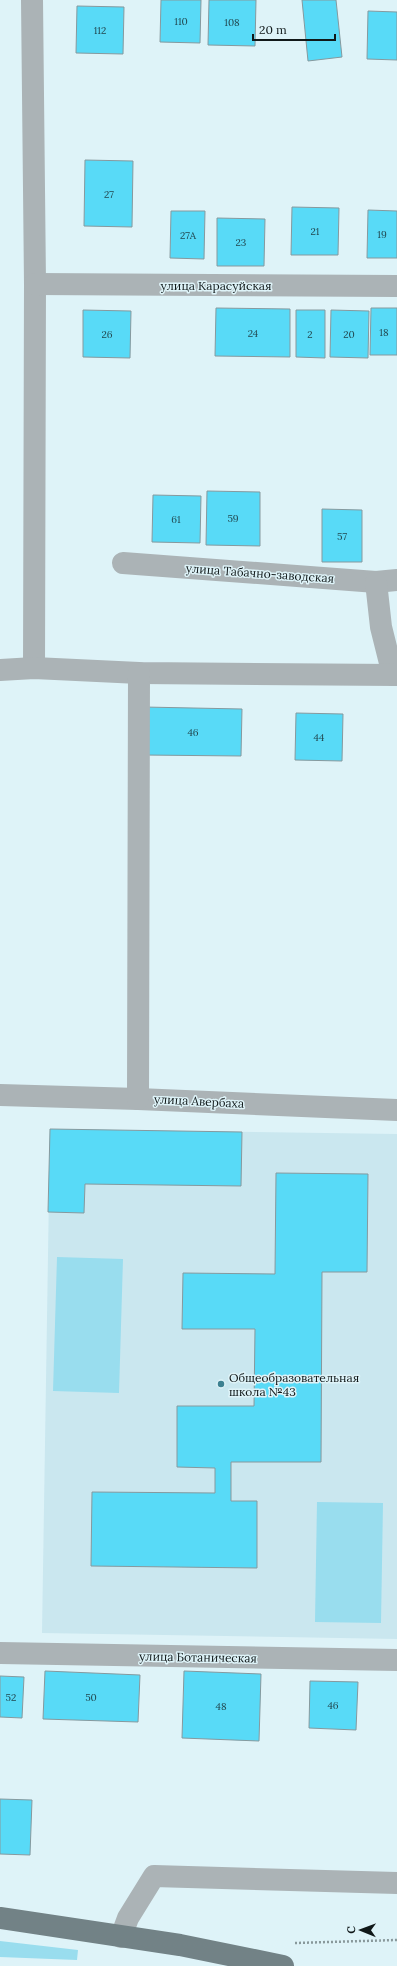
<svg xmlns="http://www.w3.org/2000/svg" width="397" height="1966" font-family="Lora,serif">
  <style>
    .built { fill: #cae7ef }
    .green { fill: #9de }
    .building { fill: #58daf7; stroke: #86999e }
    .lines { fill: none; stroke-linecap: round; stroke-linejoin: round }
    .path { stroke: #88989b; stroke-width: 2.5; stroke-dasharray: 2 2; stroke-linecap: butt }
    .minor { stroke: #abb3b6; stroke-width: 22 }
    .major { stroke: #728286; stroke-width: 22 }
    .poi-dot { fill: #3d8191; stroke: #def3f8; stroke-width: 1.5 }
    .labels { text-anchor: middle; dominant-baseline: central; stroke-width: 3; stroke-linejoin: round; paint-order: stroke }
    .number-label { font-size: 10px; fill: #224850 }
    .street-label { font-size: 12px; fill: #101819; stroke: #def3f8 }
    .poi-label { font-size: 12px; fill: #101819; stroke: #def3f8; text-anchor: start }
  </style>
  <rect width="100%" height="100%" fill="#def3f8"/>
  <polygon class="built" points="50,1129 397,1134 397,1639 42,1633"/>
  <g class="green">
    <polygon points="57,1257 123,1259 119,1393 53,1391"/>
    <polygon points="317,1502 383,1503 381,1623 315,1622"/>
    <polygon points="0,1941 78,1950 77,1960 0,1957"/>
  </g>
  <g class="building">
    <polygon points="161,0 201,0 200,43 160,42"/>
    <polygon points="209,0 256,0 255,46 208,45"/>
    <polygon points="302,0 336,0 342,57 308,61"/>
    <polygon points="77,6 124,7 123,54 76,53"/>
    <polygon points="368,11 397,12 397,60 367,59"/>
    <polygon points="85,160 133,161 132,227 84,226"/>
    <polygon points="292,207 339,208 338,255 291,255"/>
    <polygon points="368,210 397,211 397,258 367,258"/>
    <polygon points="171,211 205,211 204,259 170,258"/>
    <polygon points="217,218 265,219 264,266 217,266"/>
    <polygon points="216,308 290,309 290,357 215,356"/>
    <polygon points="371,308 397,308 397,355 370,355"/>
    <polygon points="83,310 131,311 130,358 83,357"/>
    <polygon points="296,310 325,310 325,358 296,357"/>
    <polygon points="331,310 369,311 368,358 330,357"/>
    <polygon points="207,491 260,492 260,546 206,545"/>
    <polygon points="153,495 201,496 200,543 152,542"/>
    <polygon points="322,509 362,510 362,562 322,562"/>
    <polygon points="144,707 242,709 241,756 143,755"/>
    <polygon points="296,713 343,714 342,761 295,760"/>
    <polygon points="50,1129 242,1132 241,1186 85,1184 84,1213 48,1212"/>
    <polygon points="276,1173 368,1174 367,1272 322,1272 321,1462 231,1462 231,1501 257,1501 257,1568 91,1566 92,1492 215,1493 215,1468 177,1467 177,1406 254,1406 255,1329 182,1329 183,1273 275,1274"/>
    <polygon points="45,1671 140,1675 138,1722 43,1719"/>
    <polygon points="184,1671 261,1674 259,1741 182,1738"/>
    <polygon points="0,1676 24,1677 22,1718 0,1717"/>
    <polygon points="310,1681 358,1682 356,1730 309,1728"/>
    <polygon points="0,1799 32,1800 30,1855 0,1854"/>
  </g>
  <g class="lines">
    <polyline class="path" points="295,1943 397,1940"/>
    <g class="minor">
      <polyline points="32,0 35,284 34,668"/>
      <polyline points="35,284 397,286"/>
      <polyline points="123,563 376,582 397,580"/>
      <polyline points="376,582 381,627 393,675"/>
      <polyline points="0,670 34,668 139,673 397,675"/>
      <polyline points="0,1095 138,1099 397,1110"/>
      <polyline points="138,1099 139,673"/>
      <polyline points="0,1653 397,1660"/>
      <polyline points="121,1937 128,1918 154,1876 397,1883"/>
    </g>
    <polyline class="major" points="0,1918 180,1945 283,1966"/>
  </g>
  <circle class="poi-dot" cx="221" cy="1384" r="4"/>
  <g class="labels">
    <g class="number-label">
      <text x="181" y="21">110</text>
      <text x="232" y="22">108</text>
      <text x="100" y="30">112</text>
      <text x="109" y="194">27</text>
      <text x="315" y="231">21</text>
      <text x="382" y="234">19</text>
      <text x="188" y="235">27А</text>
      <text x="241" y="242">23</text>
      <text x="384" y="332">18</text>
      <text x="253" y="333">24</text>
      <text x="107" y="334">26</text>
      <text x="310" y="334">2</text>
      <text x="349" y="334">20</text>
      <text x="233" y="518">59</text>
      <text x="176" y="519">61</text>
      <text x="342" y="536">57</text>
      <text x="193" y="732">46</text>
      <text x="319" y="737">44</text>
      <text x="11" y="1697">52</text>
      <text x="91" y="1697">50</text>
      <text x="333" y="1705">46</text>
      <text x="221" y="1706">48</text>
    </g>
    <g class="street-label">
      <text x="216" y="285">улица Карасуйская</text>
      <text transform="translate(260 573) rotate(4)">улица Табачно-заводская</text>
      <text transform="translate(199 1101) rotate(3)">улица Авербаха</text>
      <text transform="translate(198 1657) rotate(1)">улица Ботаническая</text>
    </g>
    <g class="poi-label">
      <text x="229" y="1377">Общеобразовательная<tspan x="229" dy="14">школа №43</tspan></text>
    </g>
  </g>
  <g transform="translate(361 1930) rotate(271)" stroke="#def3f8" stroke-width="3" paint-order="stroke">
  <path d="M0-3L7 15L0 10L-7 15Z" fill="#101819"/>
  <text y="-6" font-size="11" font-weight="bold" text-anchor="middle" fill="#101819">С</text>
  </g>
  <path d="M253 34v6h82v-6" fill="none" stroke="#101819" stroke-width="2"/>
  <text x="259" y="34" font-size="12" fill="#101819" stroke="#def3f8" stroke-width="3" paint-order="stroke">20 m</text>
</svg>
